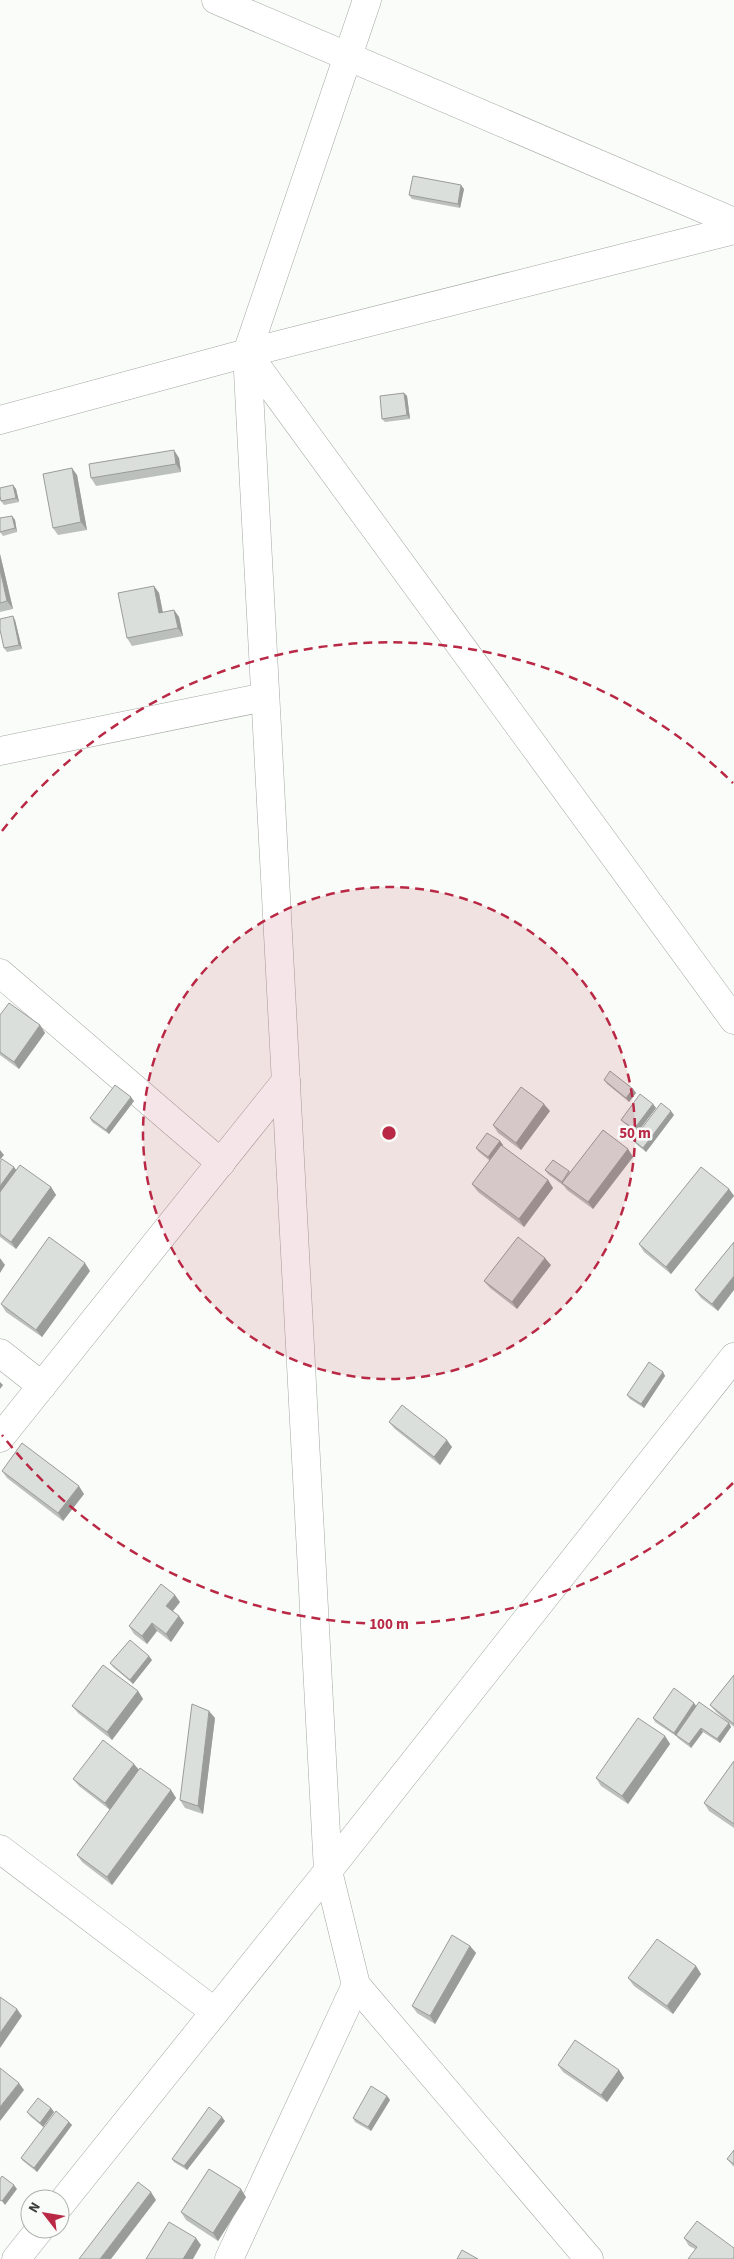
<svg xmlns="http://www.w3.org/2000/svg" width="734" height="2259" font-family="'Source Sans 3',sans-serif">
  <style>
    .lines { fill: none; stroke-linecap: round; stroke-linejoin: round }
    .minor-casing { stroke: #a4a7a3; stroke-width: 29 }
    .minor { stroke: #fff; stroke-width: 28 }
    .wall { fill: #bcc0bc }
    .shaded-wall { fill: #999c99 }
    .building { fill: #dbdfdb; stroke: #999c99 }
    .ring { fill: none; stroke: #b92845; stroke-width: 2.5; stroke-dasharray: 9 6 }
    .centre { fill: #b92845; stroke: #f9fcf8; stroke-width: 2.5 }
    .ring-label { font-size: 15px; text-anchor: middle; font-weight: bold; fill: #b92845; stroke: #f9fcf8; stroke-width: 5; stroke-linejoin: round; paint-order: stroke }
  </style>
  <rect width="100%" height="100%" fill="#f9fcf8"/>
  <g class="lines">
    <defs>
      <g id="minor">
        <polyline points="216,0 734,222"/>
        <polyline points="367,0 247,353 328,1871 356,1985 589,2259"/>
        <polyline points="247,353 734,1020"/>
        <polyline points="0,420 247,353 734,230"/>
        <polyline points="0,751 265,697"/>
        <polyline points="0,973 221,1163"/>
        <polyline points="0,1353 42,1386"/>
        <polyline points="0,1438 286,1081"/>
        <polyline points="0,1849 215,2012"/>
        <polyline points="60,2205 328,1871 734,1357"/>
        <polyline points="16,2259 40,2229"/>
        <polyline points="229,2259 356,1985"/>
      </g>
    </defs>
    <use href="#minor" class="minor-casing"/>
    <use href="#minor" class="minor"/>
  </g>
  <g class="wall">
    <polygon points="464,189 460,208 412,199 409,195"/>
    <polygon points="404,393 407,396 410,419 385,422 382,419"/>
    <polygon points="179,458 181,472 96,486 91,478"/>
    <polygon points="77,475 87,530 58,535 53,528"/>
    <polygon points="13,485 16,489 19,502 4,505 1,501"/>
    <polygon points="12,516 15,520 17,532 3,536 0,532"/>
    <polygon points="0,554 13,609 0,612"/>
    <polygon points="154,586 159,593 163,612 174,610 179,617 183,636 132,646 127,638"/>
    <polygon points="15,620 22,649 7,652 4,648"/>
    <polygon points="0,1015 40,1025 45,1033 19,1069 0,1055"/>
    <polygon points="604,1080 633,1089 636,1093 629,1102 607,1084"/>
    <polygon points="134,1101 109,1134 92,1122 90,1118"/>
    <polygon points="653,1104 656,1108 637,1133 624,1123 621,1120"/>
    <polygon points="550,1111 521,1150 498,1133 493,1125"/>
    <polygon points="674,1115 646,1152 636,1144 633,1140"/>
    <polygon points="500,1141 503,1145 502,1146 548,1180 553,1188 524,1227 478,1192 472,1184 490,1161 479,1152 476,1148"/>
    <polygon points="628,1149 633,1157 593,1209 567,1190 564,1186 548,1174 545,1170 569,1171 570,1172"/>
    <polygon points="0,1162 51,1187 56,1195 16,1249 0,1237"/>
    <polygon points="729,1189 734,1196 671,1274 644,1252 639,1244"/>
    <polygon points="734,1242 718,1311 701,1298 695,1290"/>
    <polygon points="551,1265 517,1309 490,1288 484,1281"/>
    <polygon points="90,1271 42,1337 6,1312 1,1304"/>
    <polygon points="663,1372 665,1376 644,1408 630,1399 627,1395"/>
    <polygon points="389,1422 452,1447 440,1465 395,1429"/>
    <polygon points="2,1471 84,1494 63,1521 7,1478"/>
    <polygon points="180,1602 173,1611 179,1616 184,1623 171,1642 157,1631 147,1644 134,1634 129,1626"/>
    <polygon points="152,1660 133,1684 113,1667 110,1663"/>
    <polygon points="734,1675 734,1727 716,1712 710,1705"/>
    <polygon points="138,1691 143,1699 112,1740 78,1713 72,1706"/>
    <polygon points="696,1706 729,1723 731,1727 720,1743 703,1732 691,1748 679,1739 676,1736 655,1722 653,1718"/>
    <polygon points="215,1718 203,1814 185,1808 180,1800"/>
    <polygon points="665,1736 670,1744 628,1804 601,1786 596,1778"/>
    <polygon points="734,1761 734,1828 709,1811 704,1803"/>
    <polygon points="139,1770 171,1790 176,1798 112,1885 82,1862 77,1855 110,1810 79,1786 73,1779"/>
    <polygon points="470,1946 476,1953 435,2024 417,2013 412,2006"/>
    <polygon points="696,1966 701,1974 673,2014 634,1986 628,1978"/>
    <polygon points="558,2065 619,2070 624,2078 607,2102 563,2072"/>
    <polygon points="387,2096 390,2100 371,2131 355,2122 353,2118"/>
    <polygon points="51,2108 54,2112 43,2127 30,2116 27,2112"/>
    <polygon points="225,2121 187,2170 174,2162 172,2159"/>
    <polygon points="69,2122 72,2125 37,2172 23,2161 21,2158"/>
    <polygon points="734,2150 734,2167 727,2159"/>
    <polygon points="246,2197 218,2241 186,2220 181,2212"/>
    <polygon points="684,2238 734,2248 695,2249 689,2246"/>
  </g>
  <g class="shaded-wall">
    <polygon points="461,185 464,189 460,208 458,204"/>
    <polygon points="404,393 407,396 410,419 407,415"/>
    <polygon points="174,450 179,458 181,472 176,464"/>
    <polygon points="72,468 77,475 87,530 81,522"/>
    <polygon points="13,485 16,489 19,502 16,498"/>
    <polygon points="12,516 15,520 17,532 15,528"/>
    <polygon points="0,554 13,609 7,601 0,569"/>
    <polygon points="154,586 159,593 164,620 159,613"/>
    <polygon points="174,610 179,617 183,636 178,628"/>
    <polygon points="13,616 15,620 22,649 19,645"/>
    <polygon points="40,1025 45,1033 19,1069 14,1062"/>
    <polygon points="633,1089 636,1093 629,1102 626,1098"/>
    <polygon points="131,1097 134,1101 109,1134 106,1130"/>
    <polygon points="544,1104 550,1111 521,1150 516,1143"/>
    <polygon points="653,1104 656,1108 637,1133 634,1129"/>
    <polygon points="671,1111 674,1115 646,1152 643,1148"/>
    <polygon points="500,1141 503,1145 491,1161 488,1157"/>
    <polygon points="628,1149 633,1157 593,1209 588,1202"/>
    <polygon points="0,1150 4,1155 0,1160"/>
    <polygon points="14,1167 17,1171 1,1192 0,1191 0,1186"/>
    <polygon points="548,1180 553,1188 524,1227 519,1219"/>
    <polygon points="51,1187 56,1195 16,1249 11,1242"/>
    <polygon points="729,1189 734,1196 671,1274 666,1267"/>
    <polygon points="0,1258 5,1265 0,1273"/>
    <polygon points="545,1258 551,1265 517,1309 512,1302"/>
    <polygon points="85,1263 90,1271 42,1337 36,1330"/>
    <polygon points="734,1276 734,1290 718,1311 712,1304"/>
    <polygon points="663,1372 665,1376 644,1408 641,1404"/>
    <polygon points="0,1382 3,1385 0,1389"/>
    <polygon points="447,1440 452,1447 440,1465 434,1457"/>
    <polygon points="79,1486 84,1494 63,1521 58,1513"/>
    <polygon points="175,1595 180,1602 171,1613 166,1606"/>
    <polygon points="179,1616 184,1623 171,1642 166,1634"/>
    <polygon points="152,1623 157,1631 147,1644 142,1636"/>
    <polygon points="149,1656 152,1660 133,1684 130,1680"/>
    <polygon points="138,1691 143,1699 112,1740 107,1732"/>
    <polygon points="694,1703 697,1707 676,1736 674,1733"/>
    <polygon points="209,1711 215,1718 203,1814 198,1806"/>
    <polygon points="729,1723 731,1727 720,1743 717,1739"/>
    <polygon points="701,1728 703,1732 691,1748 689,1744"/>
    <polygon points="665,1736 670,1744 628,1804 622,1796"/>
    <polygon points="134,1764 140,1771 110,1810 105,1803"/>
    <polygon points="171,1790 176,1798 112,1885 107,1877"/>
    <polygon points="470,1946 476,1953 435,2024 430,2016"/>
    <polygon points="696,1966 701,1974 673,2014 667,2006"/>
    <polygon points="17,2009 22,2016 0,2048 0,2033"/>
    <polygon points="619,2070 624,2078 607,2102 601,2095"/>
    <polygon points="19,2083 24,2090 0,2121 0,2107"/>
    <polygon points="387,2096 390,2100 371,2131 368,2127"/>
    <polygon points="51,2108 54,2112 43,2127 40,2123"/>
    <polygon points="222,2117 225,2121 187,2170 184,2166"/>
    <polygon points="69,2122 72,2125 37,2172 34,2168"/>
    <polygon points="14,2185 17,2189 5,2205 2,2201"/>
    <polygon points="241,2189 246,2197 218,2241 213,2233"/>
    <polygon points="151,2192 156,2200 111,2259 100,2259"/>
    <polygon points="196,2238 201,2245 193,2259 183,2259"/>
  </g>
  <g class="building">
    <polygon points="413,176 461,185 458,204 409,195"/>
    <polygon points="404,393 407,415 382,419 380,396"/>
    <polygon points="174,450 176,464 91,478 89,464"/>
    <polygon points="72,468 81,522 53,528 43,474"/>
    <polygon points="13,485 16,498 1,501 0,496 0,488"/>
    <polygon points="12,516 15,528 0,532 0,518"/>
    <polygon points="0,569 7,601 0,603"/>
    <polygon points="154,586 159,613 174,610 178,628 127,638 118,593"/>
    <polygon points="13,616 19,645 4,648 0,630 0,619"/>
    <polygon points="9,1003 40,1025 14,1062 0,1052 0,1015"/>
    <polygon points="610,1071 633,1089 626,1098 604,1080"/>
    <polygon points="115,1085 131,1097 106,1130 90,1118"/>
    <polygon points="521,1087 544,1104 516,1143 493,1125"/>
    <polygon points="640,1094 653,1104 634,1129 621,1120"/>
    <polygon points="661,1103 671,1111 643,1148 633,1140"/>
    <polygon points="603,1130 628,1149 588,1202 562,1183"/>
    <polygon points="487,1133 500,1141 488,1157 476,1148"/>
    <polygon points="501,1145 548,1180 519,1219 472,1184"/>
    <polygon points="2,1159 14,1167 0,1186 0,1162"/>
    <polygon points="553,1160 569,1171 562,1182 545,1170"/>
    <polygon points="20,1165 51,1187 11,1242 0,1234 0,1192"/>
    <polygon points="701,1167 729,1189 666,1267 639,1244"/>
    <polygon points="49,1237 85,1263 36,1330 1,1304"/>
    <polygon points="518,1237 545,1258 512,1302 484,1281"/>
    <polygon points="734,1242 734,1276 712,1304 695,1290"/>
    <polygon points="649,1362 663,1372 641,1404 627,1395"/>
    <polygon points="402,1405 447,1440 434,1457 389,1422"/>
    <polygon points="22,1443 79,1486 58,1513 2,1471"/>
    <polygon points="161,1584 175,1595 166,1606 179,1616 166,1634 152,1623 142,1636 129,1626"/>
    <polygon points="130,1640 149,1656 130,1680 110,1663"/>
    <polygon points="103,1665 138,1691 107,1732 72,1706"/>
    <polygon points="734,1675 734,1724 710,1705"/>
    <polygon points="674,1688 694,1703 674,1733 653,1718"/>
    <polygon points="699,1702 729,1723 717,1739 701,1728 689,1744 676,1735"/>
    <polygon points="192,1704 209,1711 198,1806 180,1800"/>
    <polygon points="638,1718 665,1736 622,1796 596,1778"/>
    <polygon points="103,1740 134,1764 105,1803 73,1779"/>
    <polygon points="734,1761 734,1824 704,1803"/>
    <polygon points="140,1768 171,1790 107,1877 77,1855"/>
    <polygon points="452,1935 470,1946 430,2016 412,2006"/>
    <polygon points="657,1939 696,1966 667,2006 628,1978"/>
    <polygon points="0,1997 17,2009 0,2033"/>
    <polygon points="575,2040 619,2070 601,2095 558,2065"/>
    <polygon points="0,2068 19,2083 0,2107"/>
    <polygon points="371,2086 387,2096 368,2127 353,2118"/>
    <polygon points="38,2098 51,2108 40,2123 27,2112"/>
    <polygon points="209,2107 222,2117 184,2166 172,2159"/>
    <polygon points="56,2111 69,2122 34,2168 21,2158"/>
    <polygon points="734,2150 734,2164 727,2159"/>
    <polygon points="209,2169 241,2189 213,2233 181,2212"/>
    <polygon points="2,2176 14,2185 2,2201 0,2200 0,2179"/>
    <polygon points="138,2182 151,2192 100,2259 79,2259"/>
    <polygon points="697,2221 734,2248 734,2257 733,2259 688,2259 697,2247 684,2238"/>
    <polygon points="169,2222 196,2238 183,2259 146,2259"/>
    <polygon points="462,2250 478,2259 457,2259"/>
  </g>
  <circle cx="389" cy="1133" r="246" fill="#b92845" fill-opacity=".12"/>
  <g class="ring">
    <circle cx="389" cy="1133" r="246"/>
    <path d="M733 1483A491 491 0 0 1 2 1435M2 831A491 491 0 0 1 733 783"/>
  </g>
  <circle cx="389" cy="1133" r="8" class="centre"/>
  <g class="ring-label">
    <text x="635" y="1138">50 m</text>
    <text x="389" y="1629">100 m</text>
  </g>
  <g transform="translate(45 2214) rotate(301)"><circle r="24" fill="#f9fcf8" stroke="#adafac"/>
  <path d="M0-4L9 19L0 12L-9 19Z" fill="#b92845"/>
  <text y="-8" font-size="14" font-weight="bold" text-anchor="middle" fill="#3b3c3a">N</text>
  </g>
</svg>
